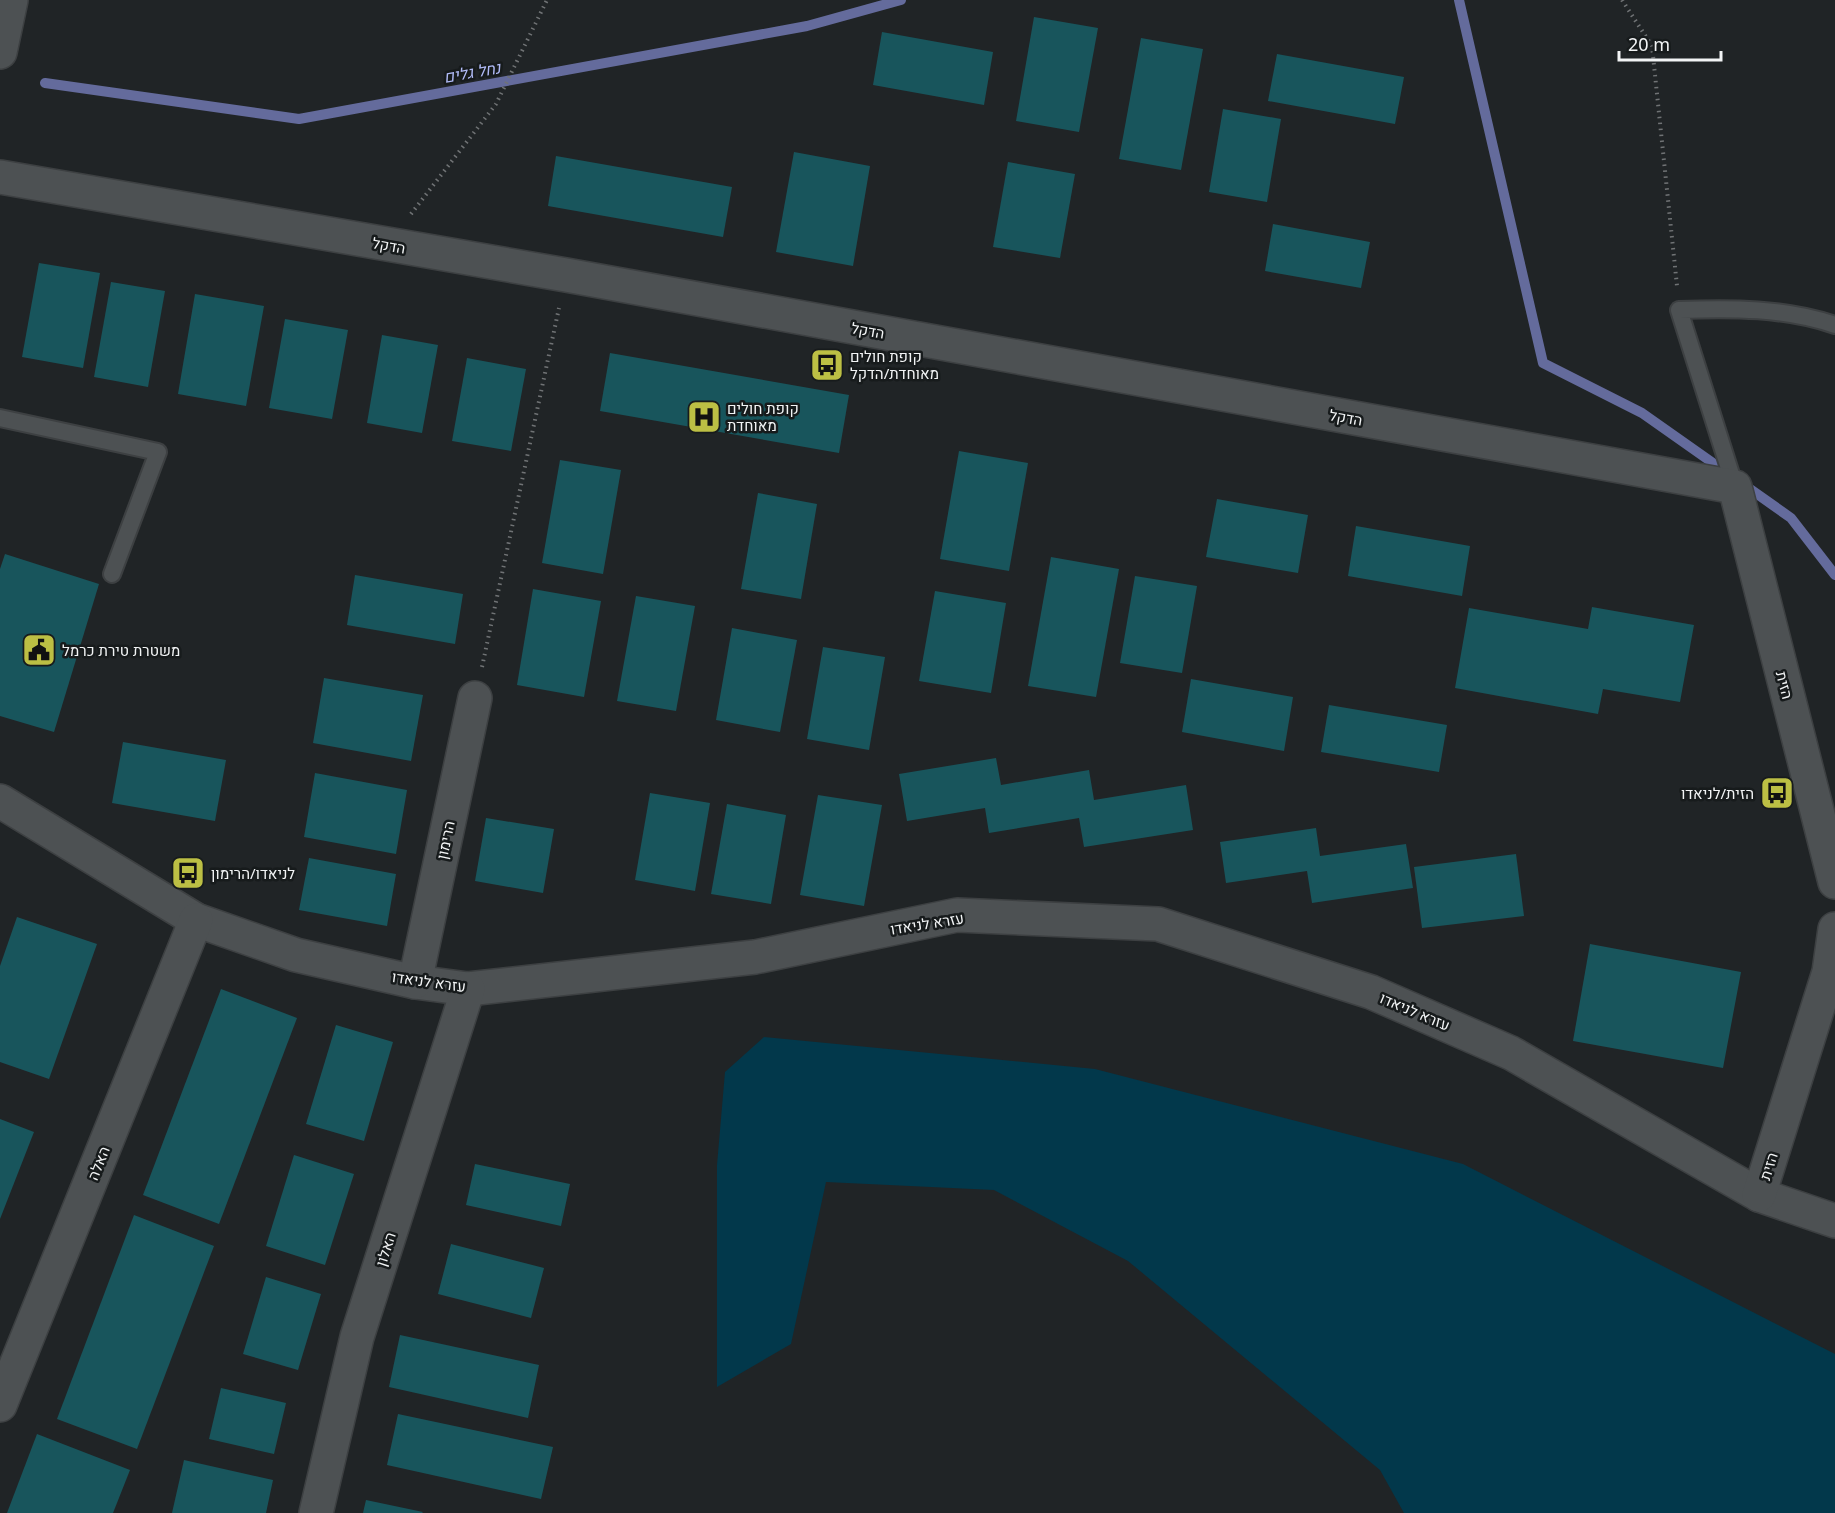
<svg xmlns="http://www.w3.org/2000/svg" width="1835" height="1513" font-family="'Noto Sans',Heebo,sans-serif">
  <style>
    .green { fill: #02384b }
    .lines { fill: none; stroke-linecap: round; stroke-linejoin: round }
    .stream { stroke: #646b9c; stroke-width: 10 }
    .building { fill: #18555c }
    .service-casing { stroke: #3d4042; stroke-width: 20 }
    .minor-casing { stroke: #3d4042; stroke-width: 36 }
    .path { stroke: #707375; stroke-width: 4; stroke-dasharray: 1.5 4.5; stroke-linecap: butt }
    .service { stroke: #4d5153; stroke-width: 16 }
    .minor { stroke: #4d5153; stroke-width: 33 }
    .labels { text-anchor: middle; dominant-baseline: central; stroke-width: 5; stroke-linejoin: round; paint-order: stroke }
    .street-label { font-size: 15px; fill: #f2f4f5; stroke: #171b1c }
    .poi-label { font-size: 15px; fill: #f2f4f5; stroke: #171b1c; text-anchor: start }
    .water-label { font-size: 16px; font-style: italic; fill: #b1bbf7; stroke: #171b1c }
  </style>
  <rect width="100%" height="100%" fill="#202426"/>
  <polygon class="green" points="764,1037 1095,1069 1463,1164 1835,1354 1835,1513 1404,1513 1380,1470 1128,1261 994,1190 826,1182 791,1344 717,1387 717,1165 725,1072"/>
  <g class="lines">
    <g class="stream">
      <polyline points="1459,0 1543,363 1642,413 1730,475"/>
      <polyline points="45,83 299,119 807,26 901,0"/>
      <polyline points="1743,484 1791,518 1835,575"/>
    </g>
  </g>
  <g class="building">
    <polygon points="1034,17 1098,28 1079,132 1016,121"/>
    <polygon points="882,32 993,52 984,105 873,85"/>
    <polygon points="1141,38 1203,49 1181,170 1119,159"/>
    <polygon points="1277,54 1404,77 1395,124 1268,101"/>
    <polygon points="1223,109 1281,119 1267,202 1209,192"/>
    <polygon points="794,152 870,166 853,266 776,252"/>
    <polygon points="556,156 732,187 723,237 548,206"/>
    <polygon points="1008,162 1075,174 1060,258 993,247"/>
    <polygon points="1273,224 1370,242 1361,288 1265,271"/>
    <polygon points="39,263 100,273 83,368 22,357"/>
    <polygon points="111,282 165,291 148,387 94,377"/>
    <polygon points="195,294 264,306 246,406 178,394"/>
    <polygon points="285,319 348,330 332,419 269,408"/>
    <polygon points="382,335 438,345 422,433 367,423"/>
    <polygon points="610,353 849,395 839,453 600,411"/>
    <polygon points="467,358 526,369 511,451 452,441"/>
    <polygon points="959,451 1028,463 1009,571 940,559"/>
    <polygon points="560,460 621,470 603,574 542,563"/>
    <polygon points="758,493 817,504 801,599 741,589"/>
    <polygon points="1217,499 1308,515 1298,573 1206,557"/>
    <polygon points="1356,526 1470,546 1462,596 1348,576"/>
    <polygon points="5,554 99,584 54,732 0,716 0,569"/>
    <polygon points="1051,557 1119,569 1096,697 1028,686"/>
    <polygon points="355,575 463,594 455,644 347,625"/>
    <polygon points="1135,576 1197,586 1182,673 1120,663"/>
    <polygon points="533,589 601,601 584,697 517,685"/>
    <polygon points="935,591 1006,603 991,693 919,681"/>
    <polygon points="636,596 695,606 676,711 617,701"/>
    <polygon points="1592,607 1694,625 1680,702 1603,689 1598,714 1455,688 1469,608 1588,629"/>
    <polygon points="732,628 797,640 780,732 716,720"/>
    <polygon points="823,647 885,657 869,750 807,739"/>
    <polygon points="324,678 423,695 411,761 313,743"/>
    <polygon points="1191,679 1293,697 1284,751 1182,732"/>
    <polygon points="1329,705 1447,725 1439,772 1321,752"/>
    <polygon points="123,742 226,760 215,821 112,803"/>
    <polygon points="996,758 1001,785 1089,770 1094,800 1186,785 1193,830 1084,847 1079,818 989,833 985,808 907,821 899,774"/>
    <polygon points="315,773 407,790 396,854 304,837"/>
    <polygon points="650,793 710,803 695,891 635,880"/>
    <polygon points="818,795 882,805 864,906 800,895"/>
    <polygon points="727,804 786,815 771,904 711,894"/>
    <polygon points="486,818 554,829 543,893 475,881"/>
    <polygon points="1316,828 1320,856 1406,844 1413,888 1312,903 1307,871 1226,883 1220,842"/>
    <polygon points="1516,854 1524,916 1422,928 1414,867"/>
    <polygon points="309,858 396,874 387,926 299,910"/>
    <polygon points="17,917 97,944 49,1079 0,1062 0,966"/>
    <polygon points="1590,944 1741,972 1723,1068 1573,1041"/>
    <polygon points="221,989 297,1018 219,1224 143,1195"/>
    <polygon points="336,1025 393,1042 364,1141 306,1124"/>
    <polygon points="0,1119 34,1132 0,1219"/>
    <polygon points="294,1155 354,1174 325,1265 266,1246"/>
    <polygon points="475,1164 570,1184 561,1226 466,1205"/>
    <polygon points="134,1215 214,1246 137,1449 57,1419"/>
    <polygon points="451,1244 544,1268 531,1318 438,1294"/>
    <polygon points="266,1277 321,1294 298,1370 243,1354"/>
    <polygon points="400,1335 539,1365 528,1418 389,1387"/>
    <polygon points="221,1388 286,1403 274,1454 209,1439"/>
    <polygon points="398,1414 553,1447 541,1499 387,1465"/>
    <polygon points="37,1434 130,1470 113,1513 7,1513"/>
    <polygon points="184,1460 273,1480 266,1513 172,1513"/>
    <polygon points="366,1500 423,1512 422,1513 363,1513"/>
  </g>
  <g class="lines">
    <defs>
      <g id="service">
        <polyline points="0,418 158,452 112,574"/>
        <path d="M1735 487 1679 310C1731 308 1786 308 1835 325"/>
      </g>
      <g id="minor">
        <polyline points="0,52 11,0"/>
        <polyline points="0,177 566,275 1735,487 1835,882"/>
        <polyline points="0,801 196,920 296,955 415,982 468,989 755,957 957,915 1158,924 1371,992 1511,1053 1759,1195 1835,1221"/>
        <polyline points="415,982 475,698"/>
        <polyline points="1759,1195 1829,972 1835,929"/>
        <polyline points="0,1405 196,920"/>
        <polyline points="316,1513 357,1337 468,989"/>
      </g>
    </defs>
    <use href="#service" class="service-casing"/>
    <use href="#minor" class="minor-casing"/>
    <g class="path">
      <polyline points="1622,0 1652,46 1677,286"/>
      <polyline points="411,214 496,104 547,0"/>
      <polyline points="482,667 559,308"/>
    </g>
    <use href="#service" class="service"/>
    <use href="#minor" class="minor"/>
  </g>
  <defs>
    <symbol id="bus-square" viewBox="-11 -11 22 22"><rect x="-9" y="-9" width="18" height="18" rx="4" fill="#bcbf44" stroke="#171b1c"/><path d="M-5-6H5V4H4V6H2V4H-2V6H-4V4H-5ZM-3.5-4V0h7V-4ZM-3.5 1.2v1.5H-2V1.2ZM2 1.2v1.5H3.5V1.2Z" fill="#111"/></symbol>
    <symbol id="hospital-square" viewBox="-11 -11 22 22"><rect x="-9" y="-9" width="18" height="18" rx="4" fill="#bcbf44" stroke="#171b1c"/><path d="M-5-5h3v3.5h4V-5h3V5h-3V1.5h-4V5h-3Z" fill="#111"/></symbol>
    <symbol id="civic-square" viewBox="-11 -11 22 22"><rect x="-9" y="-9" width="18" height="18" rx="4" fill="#bcbf44" stroke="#171b1c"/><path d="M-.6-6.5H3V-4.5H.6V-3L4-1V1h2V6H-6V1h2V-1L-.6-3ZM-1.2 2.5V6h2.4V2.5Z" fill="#111"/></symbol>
  </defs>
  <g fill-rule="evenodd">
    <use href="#bus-square" x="808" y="346" width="38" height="38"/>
    <use href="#hospital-square" x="685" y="398" width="38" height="38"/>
    <use href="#civic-square" x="20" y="631" width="38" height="38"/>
    <use href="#bus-square" x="1758" y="774" width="38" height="38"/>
    <use href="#bus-square" x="169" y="854" width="38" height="38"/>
  </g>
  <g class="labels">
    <g class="street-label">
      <text transform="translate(389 245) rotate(10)">הדקל</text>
      <text transform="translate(868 330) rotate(10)">הדקל</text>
      <text transform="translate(1346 417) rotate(10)">הדקל</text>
      <text transform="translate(1785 685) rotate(76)">הזית</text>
      <text transform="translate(445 840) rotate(-78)">הרימון</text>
      <text transform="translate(927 923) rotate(-9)">עזרא לניאדו</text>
      <text transform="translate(429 981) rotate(8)">עזרא לניאדו</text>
      <text transform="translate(1415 1011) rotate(23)">עזרא לניאדו</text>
      <text transform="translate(98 1163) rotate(-68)">האלה</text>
      <text transform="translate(1768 1166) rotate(-72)">הזית</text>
      <text transform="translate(385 1249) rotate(-72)">האלון</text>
    </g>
    <g class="poi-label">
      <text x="850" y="356">קופת חולים<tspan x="850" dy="17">מאוחדת/הדקל</tspan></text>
      <text x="727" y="408">קופת חולים<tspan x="727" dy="17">מאוחדת</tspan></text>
      <text x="62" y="650">משטרת טירת כרמל</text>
      <text x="1754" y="793" text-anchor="end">הזית/לניאדו</text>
      <text x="211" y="873">לניאדו/הרימון</text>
    </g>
    <g class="water-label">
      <text transform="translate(472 72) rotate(-10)">נחל גלים</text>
    </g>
  </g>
  <path d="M1619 51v9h102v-9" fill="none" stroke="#f2f4f5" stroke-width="3"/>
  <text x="1628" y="51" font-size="18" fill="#f2f4f5" stroke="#171b1c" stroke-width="4.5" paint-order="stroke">20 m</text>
</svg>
